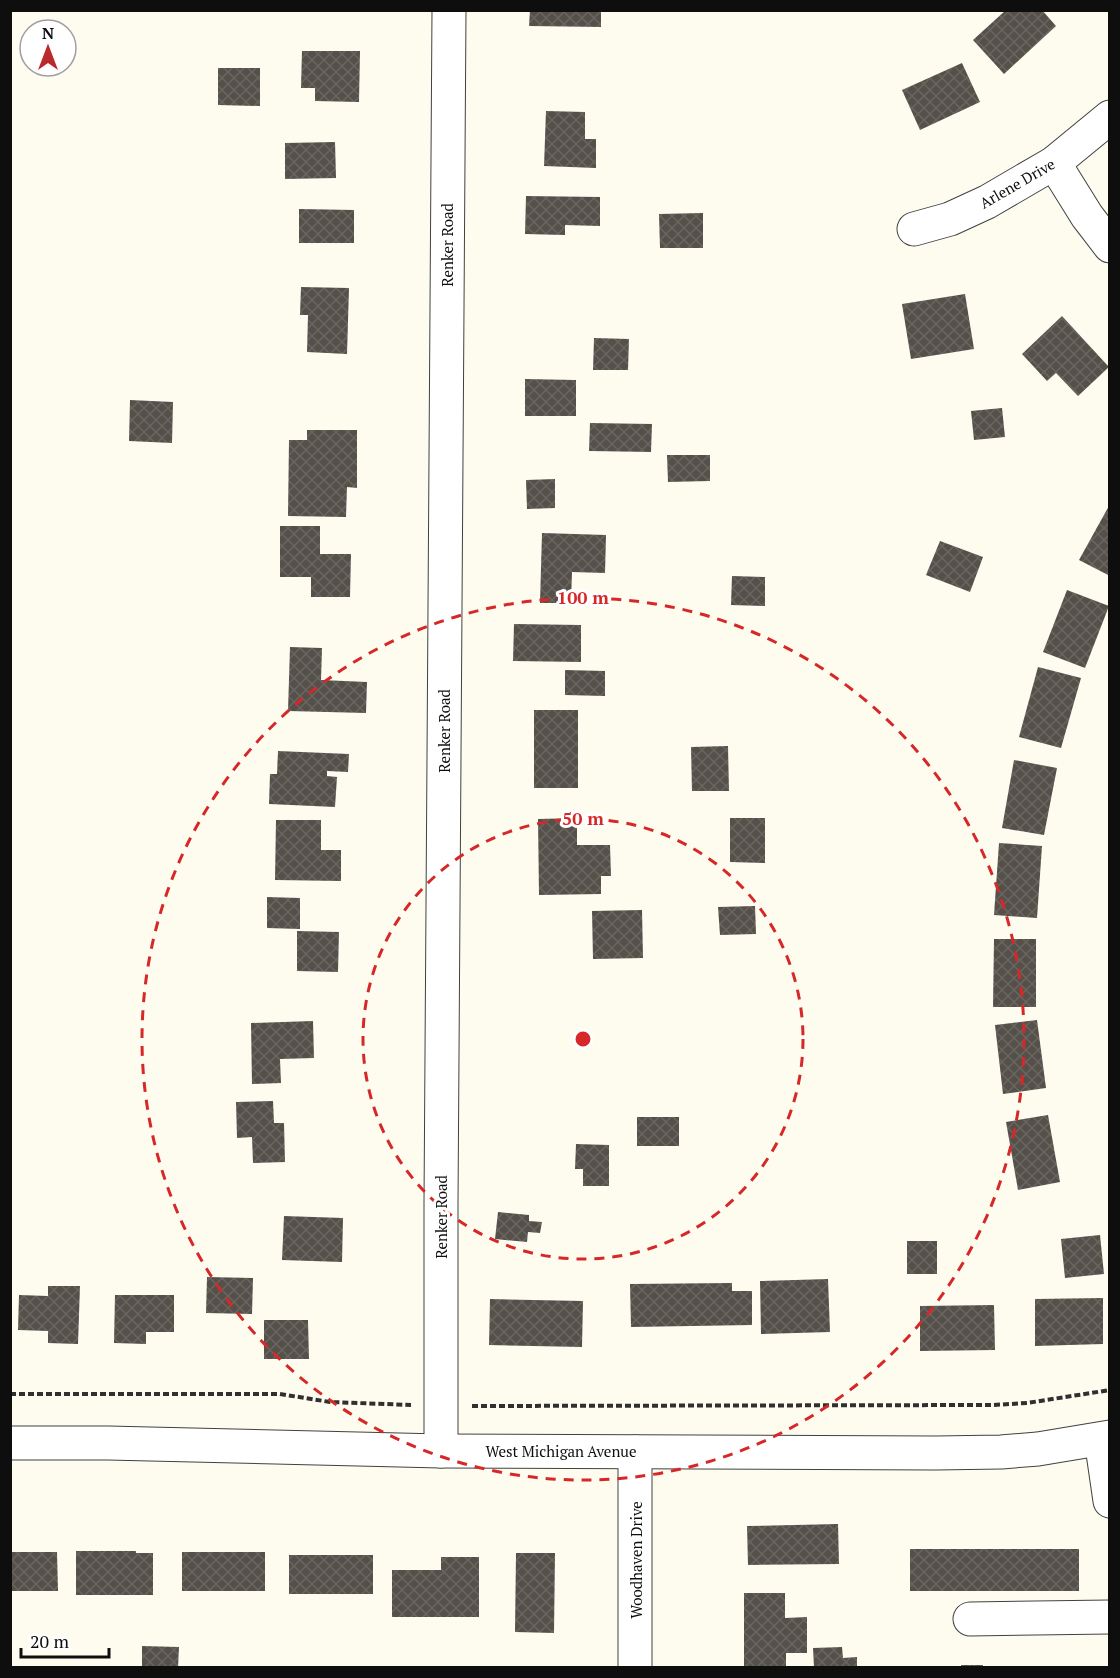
<svg xmlns="http://www.w3.org/2000/svg" width="1120" height="1678" font-family="'PT Serif',serif">
  <style>
    .building { fill: url(#building-cross-hatch) }
    .lines { fill: none; stroke-linecap: round; stroke-linejoin: round }
    .minor-casing { stroke: #414141; stroke-width: 35 }
    .path { stroke: #303030; stroke-width: 4; stroke-dasharray: 6 3; stroke-linecap: butt }
    .minor { stroke: #fff; stroke-width: 33 }
    .ring { fill: none; stroke: #d62828; stroke-width: 3; stroke-dasharray: 10 8 }
    .labels { text-anchor: middle; dominant-baseline: central; stroke-width: 6; stroke-linejoin: round; paint-order: stroke }
    .street-label { font-size: 15px; fill: #0e0e0e; stroke: #fff }
    .centre { fill: #d62828; stroke: #fff; stroke-width: 3 }
    .ring-label { font-size: 18px; text-anchor: middle; font-weight: bold; fill: #d62828; stroke: #fff; stroke-width: 6; stroke-linejoin: round; paint-order: stroke }
  </style>
  <defs>
    <pattern id="building-cross-hatch" width="8" height="8" patternUnits="userSpaceOnUse" patternTransform="scale(1.5)"><rect width="8" height="8" fill="#56504b"/><path d="M0 0l8 8M0 8l8-8" fill="none" stroke="#696561"/></pattern>
  </defs>
  <rect width="100%" height="100%" fill="#fefcef"/>
  <g class="building">
    <polygon points="530,10 601,10 601,27 529,26"/>
    <polygon points="1006,10 1042,10 1056,26 1004,74 973,40"/>
    <polygon points="302,51 360,51 359,102 315,101 315,88 301,88"/>
    <polygon points="962,63 980,102 920,130 902,90"/>
    <polygon points="218,68 260,68 260,106 218,105"/>
    <polygon points="546,111 585,112 585,139 596,139 596,168 544,166"/>
    <polygon points="335,142 336,178 285,179 285,143"/>
    <polygon points="526,196 600,197 600,226 565,225 565,235 525,234"/>
    <polygon points="299,209 354,210 354,243 299,243"/>
    <polygon points="703,213 703,248 660,248 659,214"/>
    <polygon points="301,287 349,288 347,354 307,352 308,315 300,315"/>
    <polygon points="965,294 974,349 911,359 902,304"/>
    <polygon points="1062,316 1109,367 1078,396 1056,373 1047,381 1022,354"/>
    <polygon points="594,338 629,339 628,370 593,370"/>
    <polygon points="525,379 576,380 576,416 525,416"/>
    <polygon points="130,400 173,402 172,443 129,441"/>
    <polygon points="1002,408 1005,437 974,440 971,411"/>
    <polygon points="590,423 652,424 651,452 589,451"/>
    <polygon points="307,430 357,430 357,488 347,487 346,517 288,516 289,440 307,440"/>
    <polygon points="667,455 710,455 710,481 668,482"/>
    <polygon points="555,479 555,508 527,509 526,480"/>
    <polygon points="1110,504 1110,576 1079,560"/>
    <polygon points="280,526 320,526 320,554 351,554 350,597 311,597 311,577 280,577"/>
    <polygon points="542,533 606,535 605,573 572,572 571,603 540,603"/>
    <polygon points="940,541 983,557 970,592 926,575"/>
    <polygon points="732,576 765,577 765,606 731,605"/>
    <polygon points="1067,590 1109,606 1085,668 1043,652"/>
    <polygon points="514,624 581,625 581,662 513,661"/>
    <polygon points="290,647 322,648 321,680 367,682 366,713 288,711"/>
    <polygon points="1038,667 1081,678 1061,748 1019,737"/>
    <polygon points="565,670 605,671 605,696 565,695"/>
    <rect x="534" y="710" width="44" height="78"/>
    <polygon points="728,746 729,791 692,791 691,747"/>
    <polygon points="278,751 349,754 348,772 327,771 327,776 337,777 335,807 269,804 270,774 277,774"/>
    <polygon points="1014,760 1057,768 1044,835 1002,828"/>
    <polygon points="577,818 577,845 610,845 611,876 601,876 601,894 539,895 538,819"/>
    <polygon points="730,818 765,818 765,863 730,862"/>
    <polygon points="276,820 321,820 321,850 341,850 341,881 275,880"/>
    <polygon points="999,843 1042,846 1037,918 994,915"/>
    <polygon points="267,897 300,898 300,929 267,928"/>
    <polygon points="755,906 756,934 720,935 718,907"/>
    <polygon points="642,910 643,958 593,959 592,911"/>
    <polygon points="297,931 339,932 338,972 297,971"/>
    <polygon points="994,939 1036,939 1036,1007 993,1007"/>
    <polygon points="1037,1020 1046,1088 1003,1094 995,1025"/>
    <polygon points="313,1021 314,1058 280,1059 281,1083 252,1084 251,1023"/>
    <polygon points="273,1101 274,1123 284,1123 285,1162 253,1163 252,1137 237,1138 236,1102"/>
    <polygon points="1048,1115 1060,1182 1018,1190 1006,1122"/>
    <rect x="637" y="1117" width="42" height="29"/>
    <polygon points="576,1144 609,1145 609,1186 583,1186 583,1169 575,1169"/>
    <polygon points="498,1212 529,1215 529,1221 542,1222 540,1233 528,1232 527,1242 495,1239"/>
    <polygon points="284,1216 343,1218 342,1262 282,1260"/>
    <polygon points="1100,1235 1104,1274 1065,1278 1061,1239"/>
    <rect x="907" y="1241" width="30" height="33"/>
    <polygon points="207,1277 253,1278 252,1314 206,1313"/>
    <polygon points="828,1279 830,1332 761,1334 760,1281"/>
    <polygon points="732,1283 732,1291 752,1291 752,1325 631,1327 630,1284"/>
    <polygon points="48,1286 80,1286 78,1344 48,1343 48,1331 18,1330 19,1295 48,1296"/>
    <polygon points="115,1295 174,1295 174,1332 146,1332 146,1344 114,1343"/>
    <polygon points="1103,1298 1103,1344 1035,1346 1035,1299"/>
    <polygon points="490,1299 583,1301 582,1347 489,1345"/>
    <polygon points="994,1305 995,1350 920,1351 920,1306"/>
    <polygon points="264,1320 308,1320 309,1359 264,1359"/>
    <polygon points="838,1524 839,1564 748,1565 747,1526"/>
    <rect x="910" y="1549" width="169" height="42"/>
    <polygon points="76,1551 136,1551 136,1553 153,1553 153,1595 76,1595"/>
    <polygon points="10,1552 57,1552 58,1591 10,1591"/>
    <rect x="182" y="1552" width="83" height="39"/>
    <polygon points="516,1553 555,1553 554,1633 515,1632"/>
    <rect x="289" y="1555" width="84" height="39"/>
    <polygon points="441,1557 479,1557 479,1617 392,1617 392,1570 441,1570"/>
    <polygon points="744,1593 785,1593 785,1618 807,1617 807,1653 786,1653 786,1666 744,1666"/>
    <polygon points="142,1646 179,1647 178,1668 142,1668"/>
    <polygon points="842,1647 843,1658 857,1657 857,1668 814,1668 813,1648"/>
    <rect x="961" y="1665" width="22" height="3"/>
  </g>
  <g class="lines">
    <defs>
      <g id="minor">
        <polyline points="1054,163 1087,216 1110,246"/>
        <polyline points="914,229 950,219 987,202 1054,163 1110,117"/>
        <polyline points="1101,1439 1110,1501"/>
        <polyline points="10,1443 108,1443 441,1451 936,1453 1001,1452 1038,1449 1110,1437"/>
        <polyline points="441,1451 441,1204 449,10"/>
        <polyline points="970,1619 1110,1617"/>
        <polyline points="635,1668 635,1452"/>
      </g>
    </defs>
    <use href="#minor" class="minor-casing"/>
    <g class="path">
      <polyline points="10,1394 280,1394 330,1402 411,1405"/>
      <polyline points="472,1406 993,1405 1027,1403 1110,1390"/>
    </g>
    <use href="#minor" class="minor"/>
  </g>
  <g class="ring">
    <circle cx="583" cy="1039" r="220"/>
    <circle cx="583" cy="1039" r="441"/>
  </g>
  <g class="labels">
    <g class="street-label">
      <text transform="translate(1017 183) rotate(-30)">Arlene Drive</text>
      <text transform="translate(447 245) rotate(-90)">Renker Road</text>
      <text transform="translate(444 731) rotate(-90)">Renker Road</text>
      <text transform="translate(441 1217) rotate(-90)">Renker Road</text>
      <text x="561" y="1451">West Michigan Avenue</text>
      <text transform="translate(636 1560) rotate(-90)">Woodhaven Drive</text>
    </g>
  </g>
  <circle cx="583" cy="1039" r="9" class="centre"/>
  <g class="ring-label">
    <text x="583" y="604">100 m</text>
    <text x="583" y="825">50 m</text>
  </g>
  <rect width="1120" height="1678" fill="none" stroke="#0e0e0e" stroke-width="24"/>
  <g transform="translate(48 48)"><circle r="28" fill="#ffffff" stroke="#9f9f9f" stroke-width="1.5"/>
  <path d="M0-4.5L10 22L0 15L-10 22Z" fill="#ba2a2c"/>
  <text y="-9" font-size="16" font-weight="bold" text-anchor="middle" fill="#0e0e0e">N</text>
  </g>
  <path d="M21 1648v9h88v-9" fill="none" stroke="#0e0e0e" stroke-width="3"/>
  <text x="30" y="1648" font-size="18" fill="#0e0e0e" stroke="#ffffff" stroke-width="4.5" paint-order="stroke">20 m</text>
</svg>
